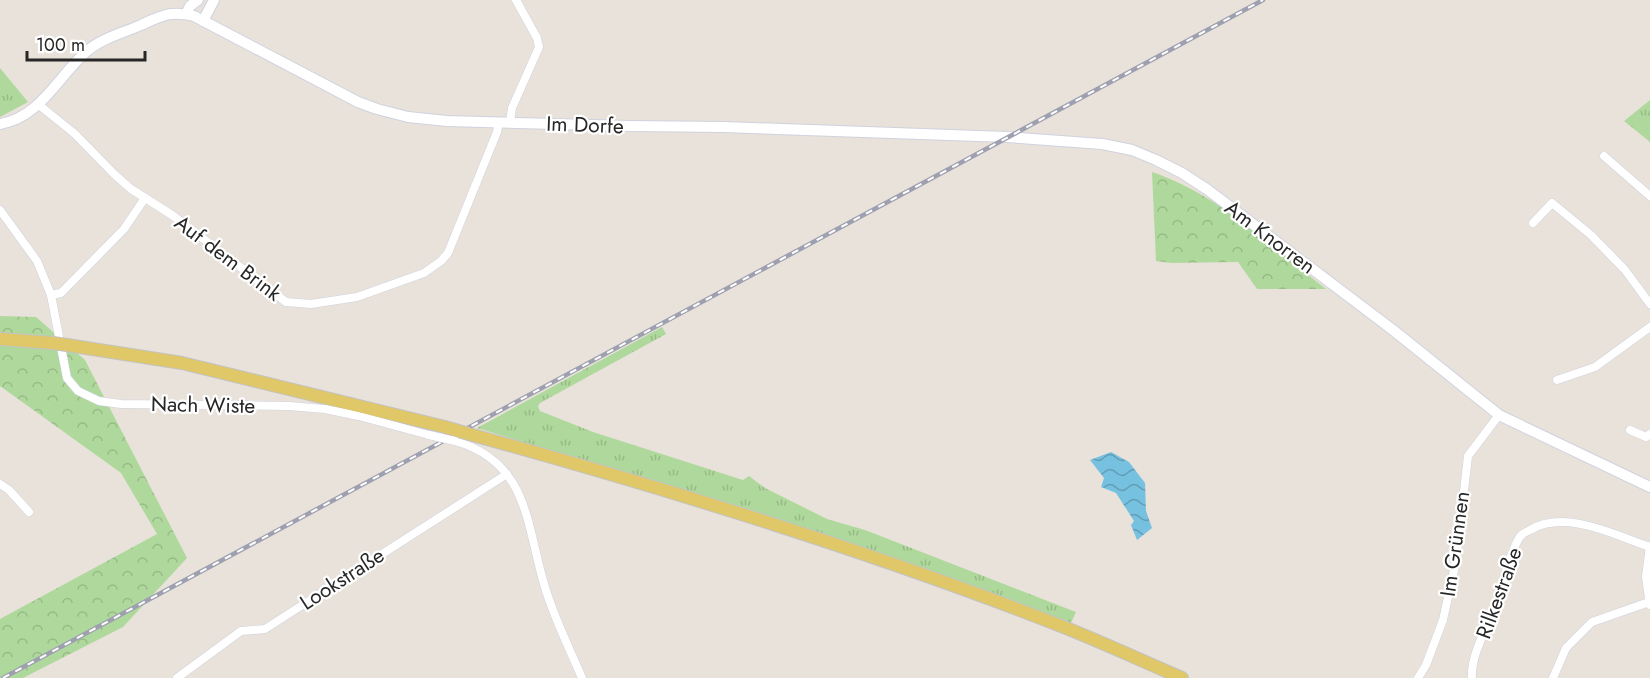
<svg xmlns="http://www.w3.org/2000/svg" width="1650" height="678" font-family="Jost,sans-serif">
  <style>
    .grass { fill: url(#grass-tufts) }
    .forest { fill: url(#forest-crowns) }
    .water { fill: url(#water-waves) }
    .lines { fill: none; stroke-linecap: round; stroke-linejoin: round }
    .street-casing { stroke: #d0d2df; stroke-width: 9 }
    .secondary-casing { stroke: #d0d2df; stroke-width: 12 }
    .primary-casing { stroke: #c3c3c3; stroke-width: 14 }
    .street { stroke: #fff; stroke-width: 8 }
    .secondary { stroke: #fff; stroke-width: 10 }
    .primary { stroke: #e0c767; stroke-width: 12 }
    .rail-casing { stroke: #9ea0b0; stroke-width: 4.5 }
    .rail { stroke: #fff; stroke-width: 2; stroke-dasharray: 7; stroke-linecap: butt }
    .street-bridge-casing { stroke: #d0d2df; stroke-width: 9; stroke-linecap: butt }
    .primary-bridge-casing { stroke: #c3c3c3; stroke-width: 14; stroke-linecap: butt }
    .street-bridge { stroke: #fff; stroke-width: 8 }
    .primary-bridge { stroke: #e0c767; stroke-width: 12 }
    .labels { text-anchor: middle; dominant-baseline: central; stroke-width: 4.5; stroke-linejoin: round; paint-order: stroke }
    .street-label { font-size: 21px; fill: #272727; stroke: #fff }
  </style>
  <defs>
    <pattern id="grass-tufts" width="24" height="20" patternUnits="userSpaceOnUse" patternTransform="scale(1.5)"><rect width="24" height="20" fill="#afd99c"/><path d="M3 7l-1-3M5 7V3M7 7l1-3M15 17l-1-3M17 17v-4M19 17l1-3" fill="none" stroke="#97ba86"/></pattern>
    <pattern id="forest-crowns" width="20" height="18" patternUnits="userSpaceOnUse" patternTransform="scale(1.5)"><rect width="20" height="18" fill="#afd99c"/><path d="M2 6a3 3 0 1 1 6 0M12 15a3 3 0 1 1 6 0" fill="none" stroke="#97ba86"/></pattern>
    <pattern id="water-waves" width="16" height="10" patternUnits="userSpaceOnUse" patternTransform="scale(1.5)"><rect width="16" height="10" fill="#77c1e0"/><path d="M0 5q4-4 8 0t8 0" fill="none" stroke="#629db6"/></pattern>
  </defs>
  <rect width="100%" height="100%" fill="#e8e2da"/>
  <g class="grass">
    <polygon points="0,68 28,102 0,117"/>
    <polygon points="1650,100 1650,142 1624,121"/>
    <polygon points="662,327 666,334 540,403 538,406 540,411 593,432 743,480 749,476 765,488 827,519 865,530 1076,612 1070,625 743,509 477,428"/>
  </g>
  <g class="forest">
    <path d="M1152 172C1218 194 1271 246 1326 289H1257L1238 262 1172 263 1156 261Z"/>
    <polygon points="0,316 36,317 85,360 187,558 123,627 23,678 0,678 0,619 157,534 121,473 0,386"/>
  </g>
  <polygon class="water" points="1111,452 1129,462 1145,483 1146,511 1152,528 1137,540 1131,525 1134,521 1116,493 1101,487 1104,478 1090,460"/>
  <g class="lines">
    <defs>
      <g id="street">
        <polyline points="39,105 75,134 114,174 131,189 172,215 286,302 311,304 357,297 424,273 441,261 448,253 497,132 499,122"/>
        <polyline points="510,122 512,108 539,47 537,38 516,0"/>
        <polyline points="1604,156 1650,196"/>
        <polyline points="0,210 37,261 51,295 67,378 78,391 99,401 121,404 289,406 325,409 359,416 429,435"/>
        <polyline points="1533,223 1552,203 1591,235 1625,270 1650,304"/>
        <polyline points="51,295 61,293 124,229 145,198"/>
        <polyline points="1557,380 1595,367 1650,327"/>
        <polyline points="1630,430 1646,437 1650,434"/>
        <path d="M455 441C528 462 526 523 544 584 553 616 569 647 582 678"/>
        <polyline points="0,484 9,490 29,512"/>
        <polyline points="1650,546 1646,577 1650,605"/>
        <polyline points="177,678 241,631 265,629 507,474"/>
        <polyline points="1418,678 1426,665 1443,620 1456,561 1468,456 1499,415"/>
        <path d="M1472 678C1470 655 1490 622 1498 599 1505 579 1508 557 1519 538 1521 534 1526 532 1530 530 1566 509 1614 535 1650 547"/>
        <polyline points="1553,678 1566,648 1592,622 1649,602"/>
      </g>
      <g id="secondary">
        <polyline points="186,14 190,6 198,0"/>
        <polyline points="203,21 214,0"/>
        <path d="M0 124C41 117 58 76 87 51 102 38 123 33 141 25 161 16 171 10 194 16L358 102 377 109 408 117 447 121 630 126 723 127 1007 137 1102 144 1132 150 1156 160 1182 173 1208 190 1393 330 1499 415 1650 487"/>
      </g>
      <g id="primary">
        <polyline points="0,339 53,343"/>
        <polyline points="67,345 182,363 445,427"/>
        <path d="M469 434C669 489 868 550 1061 626 1102 642 1142 661 1182 678"/>
      </g>
    </defs>
    <use href="#street" class="street-casing"/>
    <use href="#secondary" class="secondary-casing"/>
    <use href="#primary" class="primary-casing"/>
    <use href="#street" class="street"/>
    <use href="#secondary" class="secondary"/>
    <use href="#primary" class="primary"/>
    <defs>
      <polyline id="rail" points="3,678 1263,0"/>
    </defs>
    <use href="#rail" class="rail-casing"/>
    <use href="#rail" class="rail"/>
    <defs>
      <polyline id="street-bridge" points="429,435 455,441"/>
      <g id="primary-bridge">
        <polyline points="53,343 67,345"/>
        <polyline points="445,427 469,434"/>
      </g>
    </defs>
    <use href="#street-bridge" class="street-bridge-casing"/>
    <use href="#primary-bridge" class="primary-bridge-casing"/>
    <use href="#street-bridge" class="street-bridge"/>
    <use href="#primary-bridge" class="primary-bridge"/>
  </g>
  <g class="labels">
    <g class="street-label">
      <text transform="translate(585 125) rotate(2)">Im Dorfe</text>
      <text transform="translate(1270 237) rotate(37)">Am Knorren</text>
      <text transform="translate(228 258) rotate(37)">Auf dem Brink</text>
      <text transform="translate(203 405) rotate(1)">Nach Wiste</text>
      <text transform="translate(1455 544) rotate(-82)">Im Grünnen</text>
      <text transform="translate(342 579) rotate(-33)">Lookstraße</text>
      <text transform="translate(1499 593) rotate(-70)">Rilkestraße</text>
    </g>
  </g>
  <path d="M27 51v9h118v-9" fill="none" stroke="#272727" stroke-width="3"/>
  <text x="36" y="51" font-size="18" fill="#272727" stroke="#ffffff" stroke-width="4.5" paint-order="stroke">100 m</text>
</svg>
